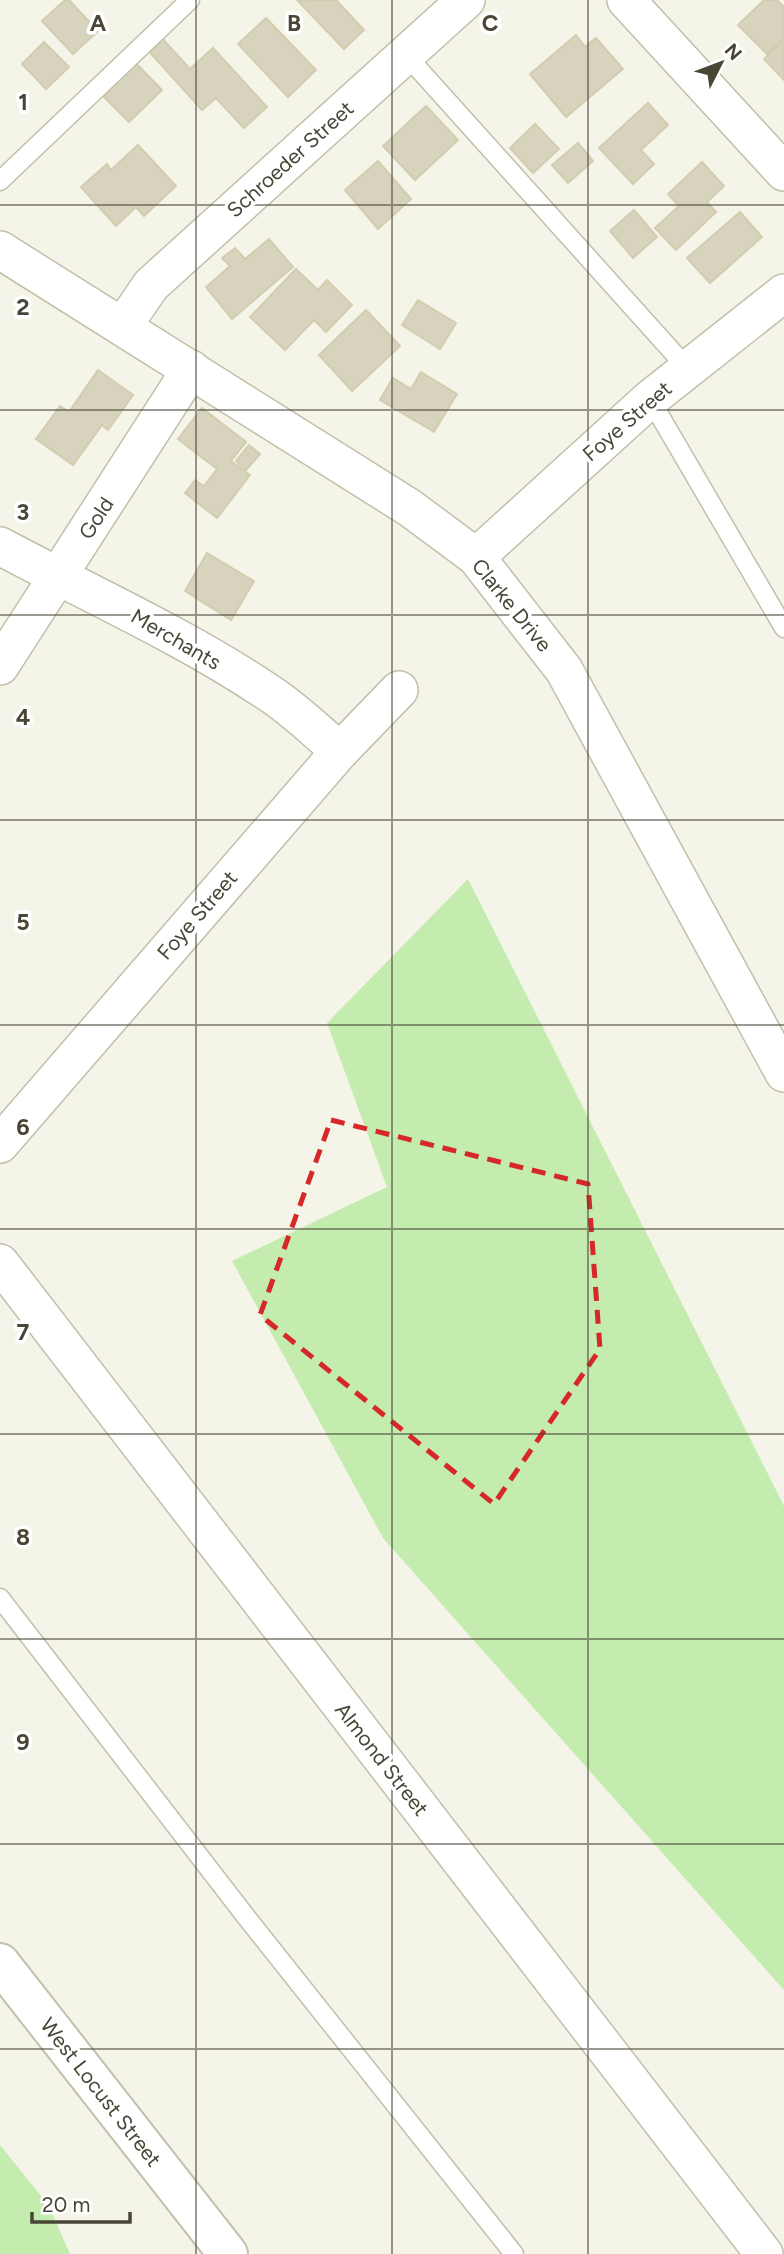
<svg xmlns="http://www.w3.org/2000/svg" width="784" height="2254" font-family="Figtree,sans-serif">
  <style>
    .green { fill: #c3ecae }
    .building { fill: #d8d3bd; stroke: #d3cdaf; stroke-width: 2 }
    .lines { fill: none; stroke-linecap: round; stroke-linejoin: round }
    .service-casing { stroke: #c2bfaa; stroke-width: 21 }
    .minor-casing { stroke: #c2bfaa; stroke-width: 40 }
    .tertiary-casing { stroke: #c2bfaa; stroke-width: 42 }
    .service { stroke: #fff; stroke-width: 18 }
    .minor { stroke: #fff; stroke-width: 37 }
    .tertiary { stroke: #fff; stroke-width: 38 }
    .marked { fill: none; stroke: #d62828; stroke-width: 5; stroke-dasharray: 14 9; stroke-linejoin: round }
    .grid { fill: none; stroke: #494636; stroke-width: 2; stroke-opacity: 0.55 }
    .labels { text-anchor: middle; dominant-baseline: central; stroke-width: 7; stroke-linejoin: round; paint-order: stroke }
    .street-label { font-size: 21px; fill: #494636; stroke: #fff }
    .grid-label { font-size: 23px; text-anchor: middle; font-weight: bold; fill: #494636; stroke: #fff; stroke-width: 7; stroke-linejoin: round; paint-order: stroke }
  </style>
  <rect width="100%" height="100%" fill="#f5f4e8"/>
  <g class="green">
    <polygon points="468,879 784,1506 784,1990 383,1538 232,1261 387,1187 327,1023"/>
    <polygon points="0,2145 49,2206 70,2254 0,2254"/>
  </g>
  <g class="building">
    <polygon points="65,0 69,0 98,31 73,54 42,21"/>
    <polygon points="297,0 336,0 364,30 344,49"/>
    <polygon points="764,0 777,0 784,7 784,37 767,54 738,25"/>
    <polygon points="266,18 316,70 288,97 238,44"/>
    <polygon points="576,35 585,47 596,38 623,69 566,117 530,74"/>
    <polygon points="160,36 190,69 213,48 267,107 244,128 216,98 202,110 146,48"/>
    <polygon points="784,40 784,80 764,59"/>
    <polygon points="44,42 69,67 46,89 22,64"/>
    <polygon points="129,56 162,90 129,122 95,88"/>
    <polygon points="648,103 668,125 641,150 654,164 633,184 599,148"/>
    <polygon points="426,106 458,140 415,180 383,146"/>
    <polygon points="535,124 559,149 533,173 510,148"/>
    <polygon points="578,143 593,161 568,183 552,165"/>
    <polygon points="138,145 176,186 144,216 136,207 116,226 81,187 107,164 111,170"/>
    <polygon points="378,161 411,199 378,229 345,190"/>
    <polygon points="702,162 724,186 707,202 716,212 676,250 655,228 679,206 668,194"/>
    <polygon points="634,210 657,237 633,258 610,231"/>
    <polygon points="740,212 762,237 710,283 687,258"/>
    <polygon points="269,239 293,267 232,319 206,287 230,266 222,258 235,248 245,259"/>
    <polygon points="296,269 318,290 327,280 352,305 326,332 314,320 285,350 250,317"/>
    <polygon points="418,300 456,323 440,349 402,325"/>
    <polygon points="366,310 400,346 352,391 319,355"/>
    <polygon points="98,370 133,395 108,430 102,425 73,465 36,439 60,406 69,412"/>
    <polygon points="421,372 457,394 434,432 380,400 393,378 411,389"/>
    <polygon points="202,408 246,442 231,461 250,475 217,518 185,493 195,480 204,486 217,469 178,439"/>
    <polygon points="249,445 260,454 246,470 236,461"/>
    <polygon points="207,553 254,581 231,620 185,591"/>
  </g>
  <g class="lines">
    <defs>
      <g id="service">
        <polyline points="406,55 688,369"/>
        <polyline points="0,181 190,0"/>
        <polyline points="650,399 784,628"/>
        <polyline points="0,1598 247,1918 514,2254"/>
      </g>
      <g id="minor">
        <polyline points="626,0 784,172"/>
        <polyline points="0,250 410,508 476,557 564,670 784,1073"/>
        <polyline points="123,326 151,285 466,0"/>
        <path d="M0 546C90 594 184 636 269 693 294 709 317 732 340 751"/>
        <polyline points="476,557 650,399 784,293"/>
        <polyline points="0,666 191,369"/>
        <polyline points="0,1144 340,751 399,690"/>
        <polyline points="0,1263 764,2254"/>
      </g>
      <polyline id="tertiary" points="0,1963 228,2254"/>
    </defs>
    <use href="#service" class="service-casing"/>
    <use href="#minor" class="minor-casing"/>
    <use href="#tertiary" class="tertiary-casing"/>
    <use href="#service" class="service"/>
    <use href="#minor" class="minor"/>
    <use href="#tertiary" class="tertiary"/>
  </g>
  <path class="marked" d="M331 1120 588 1184 600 1349 494 1504 260 1315Z"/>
  <path class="grid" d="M196 0V2254M392 0V2254M588 0V2254M0 205H784M0 410H784M0 615H784M0 820H784M0 1025H784M0 1229H784M0 1434H784M0 1639H784M0 1844H784M0 2049H784"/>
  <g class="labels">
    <g class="street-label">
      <text transform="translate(290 159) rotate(-42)">Schroeder Street</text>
      <text transform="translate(627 421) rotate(-41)">Foye Street</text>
      <text transform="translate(96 518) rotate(-57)">Gold</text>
      <text transform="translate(512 605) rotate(51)">Clarke Drive</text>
      <text transform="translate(176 639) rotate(30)">Merchants</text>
      <text transform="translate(197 915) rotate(-49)">Foye Street</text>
      <text transform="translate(382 1759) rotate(52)">Almond Street</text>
      <text transform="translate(101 2092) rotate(52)">West Locust Street</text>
    </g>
  </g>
  <g class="grid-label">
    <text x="98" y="31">A</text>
    <text x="294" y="31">B</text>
    <text x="490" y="31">C</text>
    <text x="23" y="110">1</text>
    <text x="23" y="315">2</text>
    <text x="23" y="520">3</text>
    <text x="23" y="725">4</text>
    <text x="23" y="930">5</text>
    <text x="23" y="1135">6</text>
    <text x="23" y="1340">7</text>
    <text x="23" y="1545">8</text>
    <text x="23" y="1750">9</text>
  </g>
  <g transform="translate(721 63) rotate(48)" stroke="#ffffff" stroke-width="5" paint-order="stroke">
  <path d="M0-5L12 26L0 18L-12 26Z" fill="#494636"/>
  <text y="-10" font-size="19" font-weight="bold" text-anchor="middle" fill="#494636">N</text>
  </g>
  <path d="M32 2212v10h98v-10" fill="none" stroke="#494636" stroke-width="3.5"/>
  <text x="42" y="2212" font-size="21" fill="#494636" stroke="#ffffff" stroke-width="5" paint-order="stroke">20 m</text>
</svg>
